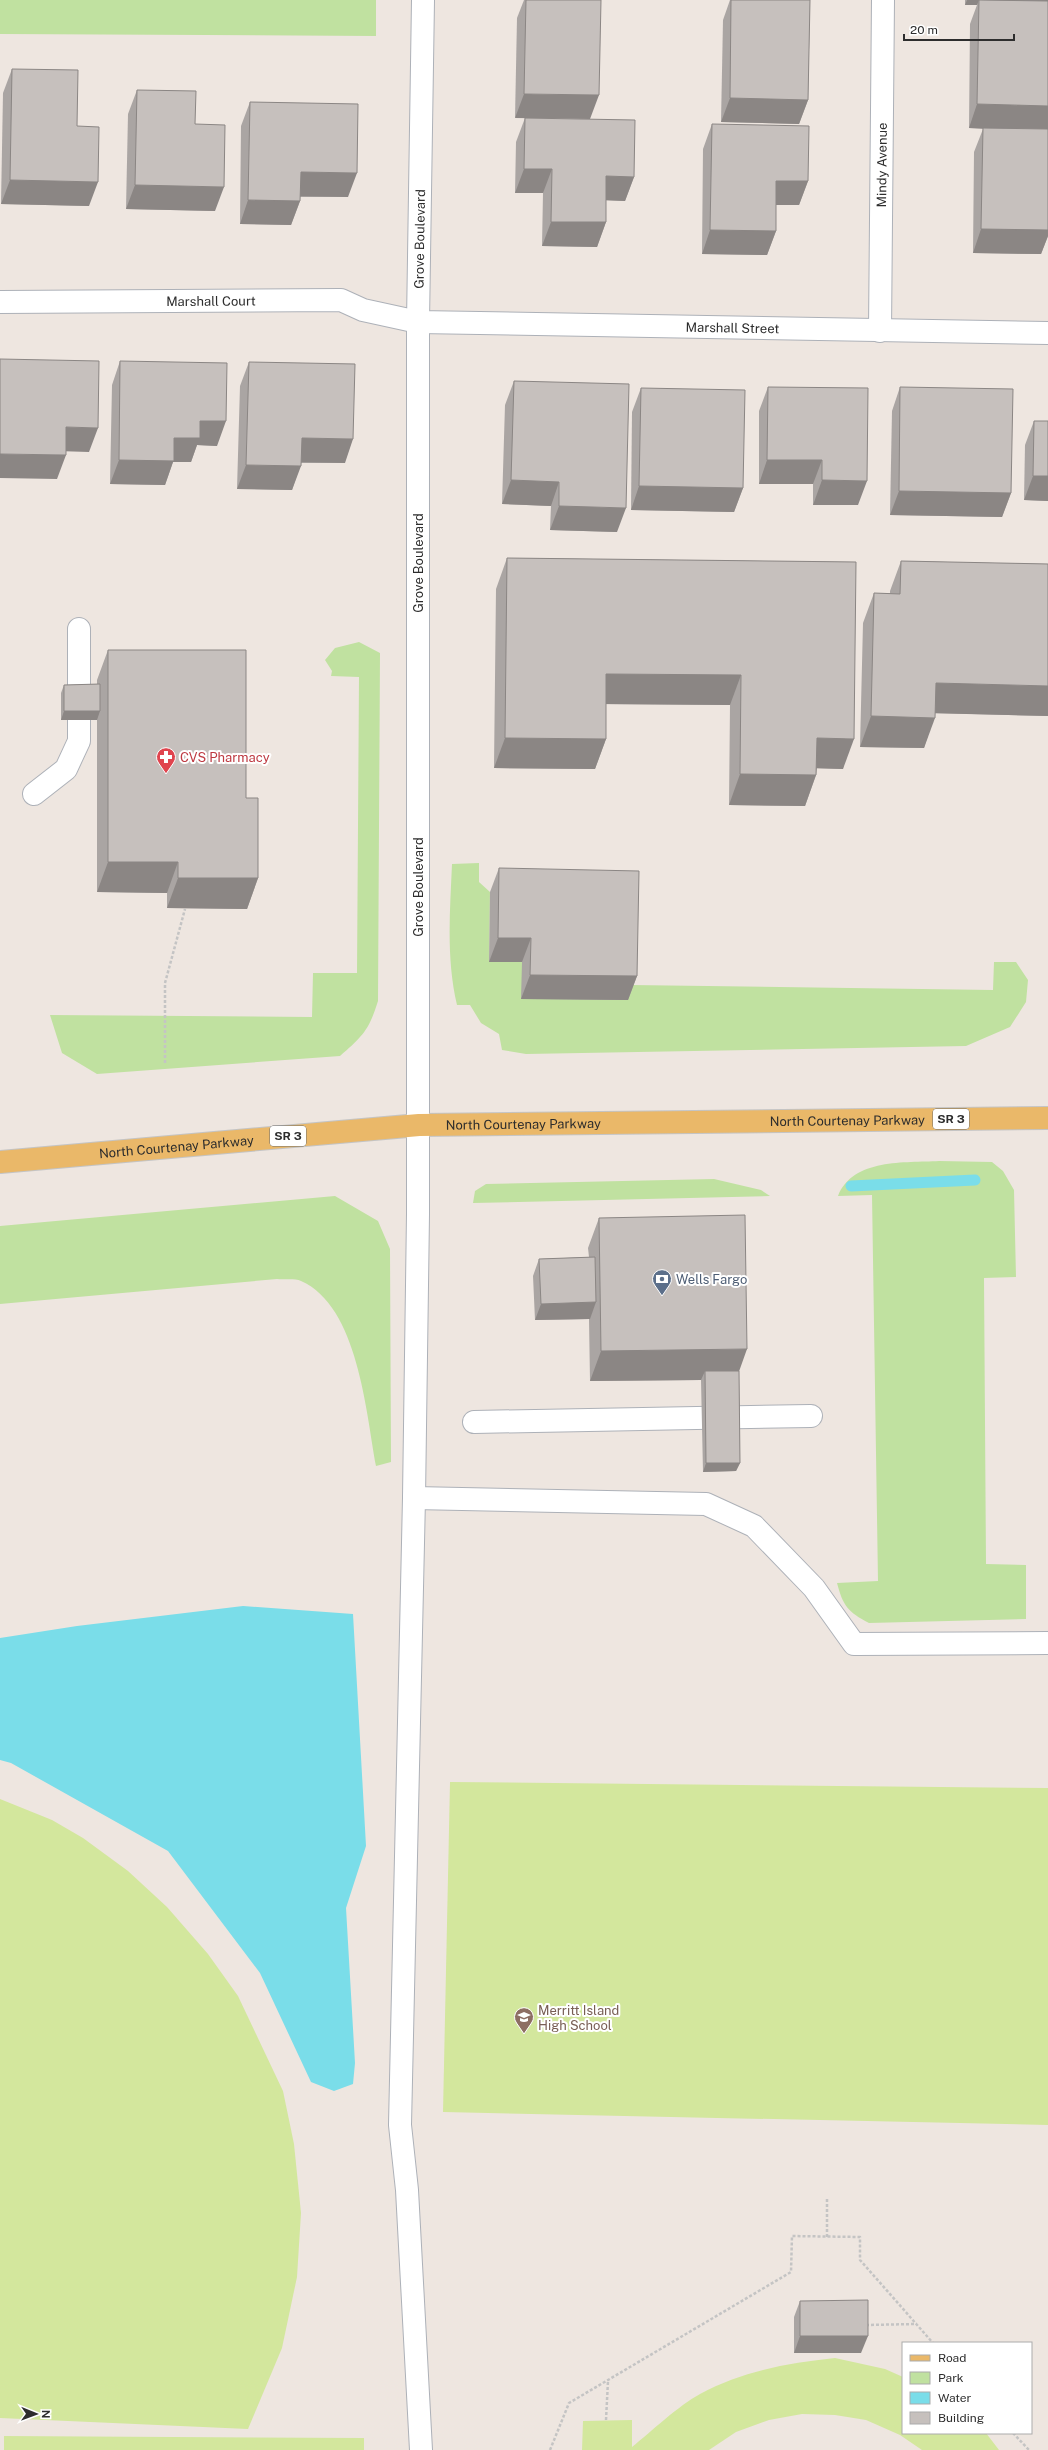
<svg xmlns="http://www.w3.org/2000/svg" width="1048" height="2450" font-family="'Public Sans',sans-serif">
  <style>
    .green { fill: #c0e1a0 }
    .pitch { fill: #d3e79d }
    .water { fill: #7adde9 }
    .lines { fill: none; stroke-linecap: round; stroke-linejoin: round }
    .stream { stroke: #7adde9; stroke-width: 11 }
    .minor-casing { stroke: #adb1b8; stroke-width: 24 }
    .major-casing { stroke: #c4c4c4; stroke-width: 24 }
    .path { stroke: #c4c4c4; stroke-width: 2.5; stroke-dasharray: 3 2; stroke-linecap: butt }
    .minor { stroke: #fff; stroke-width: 22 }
    .major { stroke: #eab869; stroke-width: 22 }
    .wall { fill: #aaa5a3 }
    .shaded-wall { fill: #8b8684 }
    .building { fill: #c6c0bd; stroke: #8b8684 }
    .labels { text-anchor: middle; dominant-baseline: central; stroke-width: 4; stroke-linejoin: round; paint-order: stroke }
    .shield { fill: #fff; stroke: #6c6c6c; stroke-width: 1 }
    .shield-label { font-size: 12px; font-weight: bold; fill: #2d2d2d }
    .street-label { font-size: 13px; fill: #2d2d2d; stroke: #fff }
    .health-label { font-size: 13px; fill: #be3a42; stroke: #fff; text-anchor: start }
    .service-label { font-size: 13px; fill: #4e5e75; stroke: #fff; text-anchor: start }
    .education-label { font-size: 13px; fill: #785e54; stroke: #fff; text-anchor: start }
  </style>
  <rect width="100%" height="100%" fill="#eee6e0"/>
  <g class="green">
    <polygon points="0,0 376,0 376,36 0,34"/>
    <path d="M359 642 380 653 378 1001C369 1030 363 1036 340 1056L97 1074 62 1053 50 1015 312 1017 313 973H357L359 677 331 676 332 671 325 660 335 648Z"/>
    <path d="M479 863V882L490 892 489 962H522V999L631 985 993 990 994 962H1016L1028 980 1026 1002 1010 1027 966 1046 526 1054 502 1050 499 1034 481 1023 470 1005H457C446 959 450 911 452 864Z"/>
    <path d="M939 1161 992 1162 1003 1171 1014 1190 1016 1277 984 1278 986 1564 1026 1565V1619L869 1623C848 1612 843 1606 837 1583L878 1581 872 1195 838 1196C853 1158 905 1163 939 1161Z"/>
    <polygon points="714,1179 761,1190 770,1196 473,1203 475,1191 486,1184"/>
    <path d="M335 1196 378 1221 390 1249 391 1462 376 1466C366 1412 358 1306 301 1281 295 1278 284 1280 277 1279L0 1304V1226Z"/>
  </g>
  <g class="pitch">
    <polygon points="450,1782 1048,1788 1048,2125 443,2112"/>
    <polygon points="0,1799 52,1820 83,1838 128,1871 167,1907 208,1954 238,1996 283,2091 294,2144 301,2213 297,2277 282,2348 248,2429 0,2418"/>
    <path d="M835 2358 885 2369 903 2377V2433H986L999 2450H922L900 2435 866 2420 835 2415 802 2414 769 2420 736 2432 709 2450H582L583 2421 632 2420V2447C652 2431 678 2406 700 2394 742 2371 788 2363 835 2358Z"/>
    <polygon points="4,2436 364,2438 364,2450 4,2450"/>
  </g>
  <polygon class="water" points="243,1606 353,1614 366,1846 346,1908 355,2063 353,2084 334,2091 311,2082 260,1973 168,1851 11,1763 0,1760 0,1638 77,1626"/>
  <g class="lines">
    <polyline class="stream" points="851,1186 975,1180"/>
    <defs>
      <g id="minor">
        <path id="s1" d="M0 302 341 300 363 310 418 322 1048 333"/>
        <path id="s2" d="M880 331 883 0"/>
        <polyline points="34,794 66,769 79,741 79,629"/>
        <polyline points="474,1422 811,1416"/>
        <polyline points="414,1498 706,1504 754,1526 814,1588 854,1644 1048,1643"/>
        <path id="s3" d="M421 2450 407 2190 400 2125 414 1498 418 1214V322L423 0"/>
      </g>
      <g id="major">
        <path id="s4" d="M0 1162 419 1125 1048 1118"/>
      </g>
    </defs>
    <use href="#minor" class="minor-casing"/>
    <use href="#major" class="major-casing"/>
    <g class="path">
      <polyline points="165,1063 165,983 185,909"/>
      <polyline points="827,2237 827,2197"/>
      <polyline points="866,2325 917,2324"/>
      <polyline points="606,2420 608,2381"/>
      <polyline points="1013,2433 1029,2450"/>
      <polyline points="550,2450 569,2403 791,2272 792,2236 860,2237 860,2260 933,2343"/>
    </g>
    <use href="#minor" class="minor"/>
    <use href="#major" class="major"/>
  </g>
  <g class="wall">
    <polygon points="524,0 601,0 515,118 517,18"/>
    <polygon points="730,0 810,0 808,100 799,124 721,122 723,20"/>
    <polygon points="965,0 1048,0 1048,236 1041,254 973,253 974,152 983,129 969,128 970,24 977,5 965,5"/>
    <polygon points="12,69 89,206 1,204 3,93"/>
    <polygon points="137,90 215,211 126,209 128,114"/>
    <polygon points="250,102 348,197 300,197 300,201 291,225 240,224 241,126"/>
    <polygon points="525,118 634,177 625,201 606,200 606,222 597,247 542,246 543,193 515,193 516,142"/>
    <polygon points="712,124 808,181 799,205 776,205 776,231 767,255 702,254 703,149"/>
    <polygon points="120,361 217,446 197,445 191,462 173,462 165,485 110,484 112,385"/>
    <polygon points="249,362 345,463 301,463 292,490 237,489 240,386"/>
    <polygon points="514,381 617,532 550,530 551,506 502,504 505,405"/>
    <polygon points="768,387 858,505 813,505 813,484 759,484 759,411"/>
    <polygon points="900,387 1011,493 1002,517 890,515 892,411"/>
    <polygon points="641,388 743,488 734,512 631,510 632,412"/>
    <polygon points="1034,421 1048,421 1048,501 1024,500 1025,445"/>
    <polygon points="507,558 856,562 843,769 817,768 816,775 805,806 729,805 730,705 606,704 606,739 595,769 494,768 496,589"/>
    <polygon points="901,561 1048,564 1048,716 935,713 924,748 860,747 863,623 874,593 890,593 890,591"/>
    <polygon points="108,650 246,798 258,878 247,909 167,908 167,893 97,892 97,720 61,720 61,693 64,685 97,684 97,680"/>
    <polygon points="499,868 637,976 628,1000 521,999 522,962 489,962 490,892"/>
    <polygon points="599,1218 739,1371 740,1463 736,1471 703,1472 701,1380 590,1381 589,1319 535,1320 533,1276 539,1259 589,1257 588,1248"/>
    <polygon points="800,2301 861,2353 794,2353 794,2317"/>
  </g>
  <g class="shaded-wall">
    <polygon points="967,0 1048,0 1048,7 979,0 977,5 965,5"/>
    <polygon points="524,94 599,95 590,119 515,118"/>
    <polygon points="730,98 808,100 799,124 721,122"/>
    <polygon points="977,104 1048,106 1048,130 969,128"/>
    <polygon points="524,169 552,169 543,193 515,193"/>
    <polygon points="301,172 357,173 348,197 292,196"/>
    <polygon points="606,176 634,177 625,201 598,200"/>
    <polygon points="10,180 98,182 89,206 1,204"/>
    <polygon points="776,181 808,181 799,205 768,205"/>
    <polygon points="135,185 224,187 215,211 126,209"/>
    <polygon points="248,200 300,201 291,225 240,224"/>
    <polygon points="1048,217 1048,236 1041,254 973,253 981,229"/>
    <polygon points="551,222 606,222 597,247 542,246"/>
    <polygon points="710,230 776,231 767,255 702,254"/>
    <polygon points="200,421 226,421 217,446 197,445 191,462 173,462 165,485 110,484 119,460 174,438"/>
    <polygon points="66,427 98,428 89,452 57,451"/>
    <polygon points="302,438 353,439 345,463 293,462"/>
    <polygon points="0,454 66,455 57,479 0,478"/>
    <polygon points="767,460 822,460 813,484 759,484"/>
    <polygon points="246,465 301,466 292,490 237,489"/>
    <polygon points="1033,476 1048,476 1048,501 1024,500"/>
    <polygon points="511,480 559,482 551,506 502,504"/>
    <polygon points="822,480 867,481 858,505 813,505"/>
    <polygon points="639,486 743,488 734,512 631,510"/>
    <polygon points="899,491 1011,493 1002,517 890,515"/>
    <polygon points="559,506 626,508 617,532 550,530"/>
    <polygon points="606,674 741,675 730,705 595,704"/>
    <polygon points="936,683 1048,686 1048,716 925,713"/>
    <polygon points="64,711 100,711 97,720 61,720"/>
    <polygon points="871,716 935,718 924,748 860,747"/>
    <polygon points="505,738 606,739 595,769 494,768"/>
    <polygon points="817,738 854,739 843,769 806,768"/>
    <polygon points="740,774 816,775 805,806 729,805"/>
    <polygon points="108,862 178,862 167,893 97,892"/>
    <polygon points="178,878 258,878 247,909 167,908"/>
    <polygon points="498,938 531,938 522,962 489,962"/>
    <polygon points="530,975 637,976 628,1000 521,999"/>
    <polygon points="596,1302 590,1319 535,1320 541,1304"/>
    <polygon points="747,1349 736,1380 705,1371 701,1380 590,1381 601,1351"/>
    <polygon points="706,1463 740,1463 736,1471 703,1472"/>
    <polygon points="800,2336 868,2336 861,2353 794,2353"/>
  </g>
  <g class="building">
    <polygon points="526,0 601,0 599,95 524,94"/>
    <polygon points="731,0 810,0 808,100 730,98"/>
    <polygon points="979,0 1048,1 1048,106 977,104"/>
    <polygon points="12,69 78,70 77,126 99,127 98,182 10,180"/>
    <polygon points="137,90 196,91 195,124 225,125 224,187 135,185"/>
    <polygon points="250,102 358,104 357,173 301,172 300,201 248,200"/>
    <polygon points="525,118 635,120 634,177 606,176 606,222 551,222 552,169 524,169"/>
    <polygon points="712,124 809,126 808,181 776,181 776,231 710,230"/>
    <polygon points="983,128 1048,129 1048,230 981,229"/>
    <polygon points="0,359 99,361 98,428 66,427 66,455 0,454"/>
    <polygon points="120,361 227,363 226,421 200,421 200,438 174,438 174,461 119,460"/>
    <polygon points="249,362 355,364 353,439 302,438 301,466 246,465"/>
    <polygon points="514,381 629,384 626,508 559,506 559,482 511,480"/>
    <polygon points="768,387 868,388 867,481 822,480 822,460 767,460"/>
    <polygon points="900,387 1013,389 1011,493 899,491"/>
    <polygon points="641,388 745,390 743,488 639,486"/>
    <polygon points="1034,421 1048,421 1048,476 1033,476"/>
    <polygon points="507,558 856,562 854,739 817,738 816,775 740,774 741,675 606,674 606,739 505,738"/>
    <polygon points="901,561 1048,564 1048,686 936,683 935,718 871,716 874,593 900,594"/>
    <polygon points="108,650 246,650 246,798 258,798 258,878 178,878 178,862 108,862"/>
    <polygon points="100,684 100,711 64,711 64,685"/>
    <polygon points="499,868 639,871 637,976 530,975 531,938 498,938"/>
    <polygon points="745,1215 747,1349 601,1351 599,1218"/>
    <polygon points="595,1257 596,1302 541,1304 539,1259"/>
    <polygon points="705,1371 739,1371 740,1463 706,1463"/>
    <polygon points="868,2300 868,2336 800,2336 800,2301"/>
  </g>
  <defs>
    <symbol id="pharmacy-pin" viewBox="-11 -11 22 30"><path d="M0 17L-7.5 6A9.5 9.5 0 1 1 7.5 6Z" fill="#e0444e" stroke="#fff"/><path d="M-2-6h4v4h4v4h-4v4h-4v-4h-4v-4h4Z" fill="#fff"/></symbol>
    <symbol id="bank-pin" viewBox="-11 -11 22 30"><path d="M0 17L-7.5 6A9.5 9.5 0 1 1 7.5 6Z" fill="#5c6f8a" stroke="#fff"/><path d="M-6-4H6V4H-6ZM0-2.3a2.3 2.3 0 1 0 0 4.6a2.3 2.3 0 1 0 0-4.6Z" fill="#fff"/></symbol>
    <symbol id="school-pin" viewBox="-11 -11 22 30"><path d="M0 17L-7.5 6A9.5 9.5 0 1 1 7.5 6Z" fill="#8d6e63" stroke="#fff"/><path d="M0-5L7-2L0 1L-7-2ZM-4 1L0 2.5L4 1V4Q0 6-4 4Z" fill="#fff"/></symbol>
  </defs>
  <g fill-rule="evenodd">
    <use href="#pharmacy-pin" x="155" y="746" width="22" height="30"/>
    <use href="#bank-pin" x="651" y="1268" width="22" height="30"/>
    <use href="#school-pin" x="513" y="2006" width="22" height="30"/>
  </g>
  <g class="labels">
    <g class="shield">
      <rect x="933" y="1109" width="36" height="20" rx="3"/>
      <rect x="270" y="1126" width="36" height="20" rx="3"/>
    </g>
    <g class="shield-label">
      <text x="951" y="1119">SR 3</text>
      <text x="288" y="1136">SR 3</text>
    </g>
    <g class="street-label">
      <text stroke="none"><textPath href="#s2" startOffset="166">Mindy Avenue</textPath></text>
      <text stroke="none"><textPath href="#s3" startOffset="2212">Grove Boulevard</textPath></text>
      <text stroke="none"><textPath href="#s1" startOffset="211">Marshall Court</textPath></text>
      <text stroke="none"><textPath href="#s1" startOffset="736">Marshall Street</textPath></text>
      <text transform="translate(418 563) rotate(-90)">Grove Boulevard</text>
      <text transform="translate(418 887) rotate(-90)">Grove Boulevard</text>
      <text stroke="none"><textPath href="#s4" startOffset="849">North Courtenay Parkway</textPath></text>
      <text stroke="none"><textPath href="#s4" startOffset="525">North Courtenay Parkway</textPath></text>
      <text stroke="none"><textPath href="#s4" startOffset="177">North Courtenay Parkway</textPath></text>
    </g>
    <g class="health-label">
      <text x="180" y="757">CVS Pharmacy</text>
    </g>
    <g class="service-label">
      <text x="676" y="1279">Wells Fargo</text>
    </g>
    <g class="education-label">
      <text x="538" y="2010">Merritt Island<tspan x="538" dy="15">High School</tspan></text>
    </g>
  </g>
  <rect x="902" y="2342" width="130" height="92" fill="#ffffff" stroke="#ababab"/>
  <rect x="910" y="2355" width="20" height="6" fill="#eab869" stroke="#ababab"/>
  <text x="938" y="2362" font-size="12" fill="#2d2d2d">Road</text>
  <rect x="910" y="2372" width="20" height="12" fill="#c0e1a0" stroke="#ababab"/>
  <text x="938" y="2382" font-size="12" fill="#2d2d2d">Park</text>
  <rect x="910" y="2392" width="20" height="12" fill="#7adde9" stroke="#ababab"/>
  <text x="938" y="2402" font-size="12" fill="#2d2d2d">Water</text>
  <rect x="910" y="2412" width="20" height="12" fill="#c6c0bd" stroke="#ababab"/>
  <text x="938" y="2422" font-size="12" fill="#2d2d2d">Building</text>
  <g transform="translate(36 2414) rotate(91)" stroke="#ffffff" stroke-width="3" paint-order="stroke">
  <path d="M0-3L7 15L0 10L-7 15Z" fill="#2d2d2d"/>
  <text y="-6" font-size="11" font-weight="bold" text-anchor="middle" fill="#2d2d2d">N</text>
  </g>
  <path d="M904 34v6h110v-6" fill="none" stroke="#2d2d2d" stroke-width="2"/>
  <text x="910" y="34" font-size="12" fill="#2d2d2d" stroke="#ffffff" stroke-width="3" paint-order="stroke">20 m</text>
</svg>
